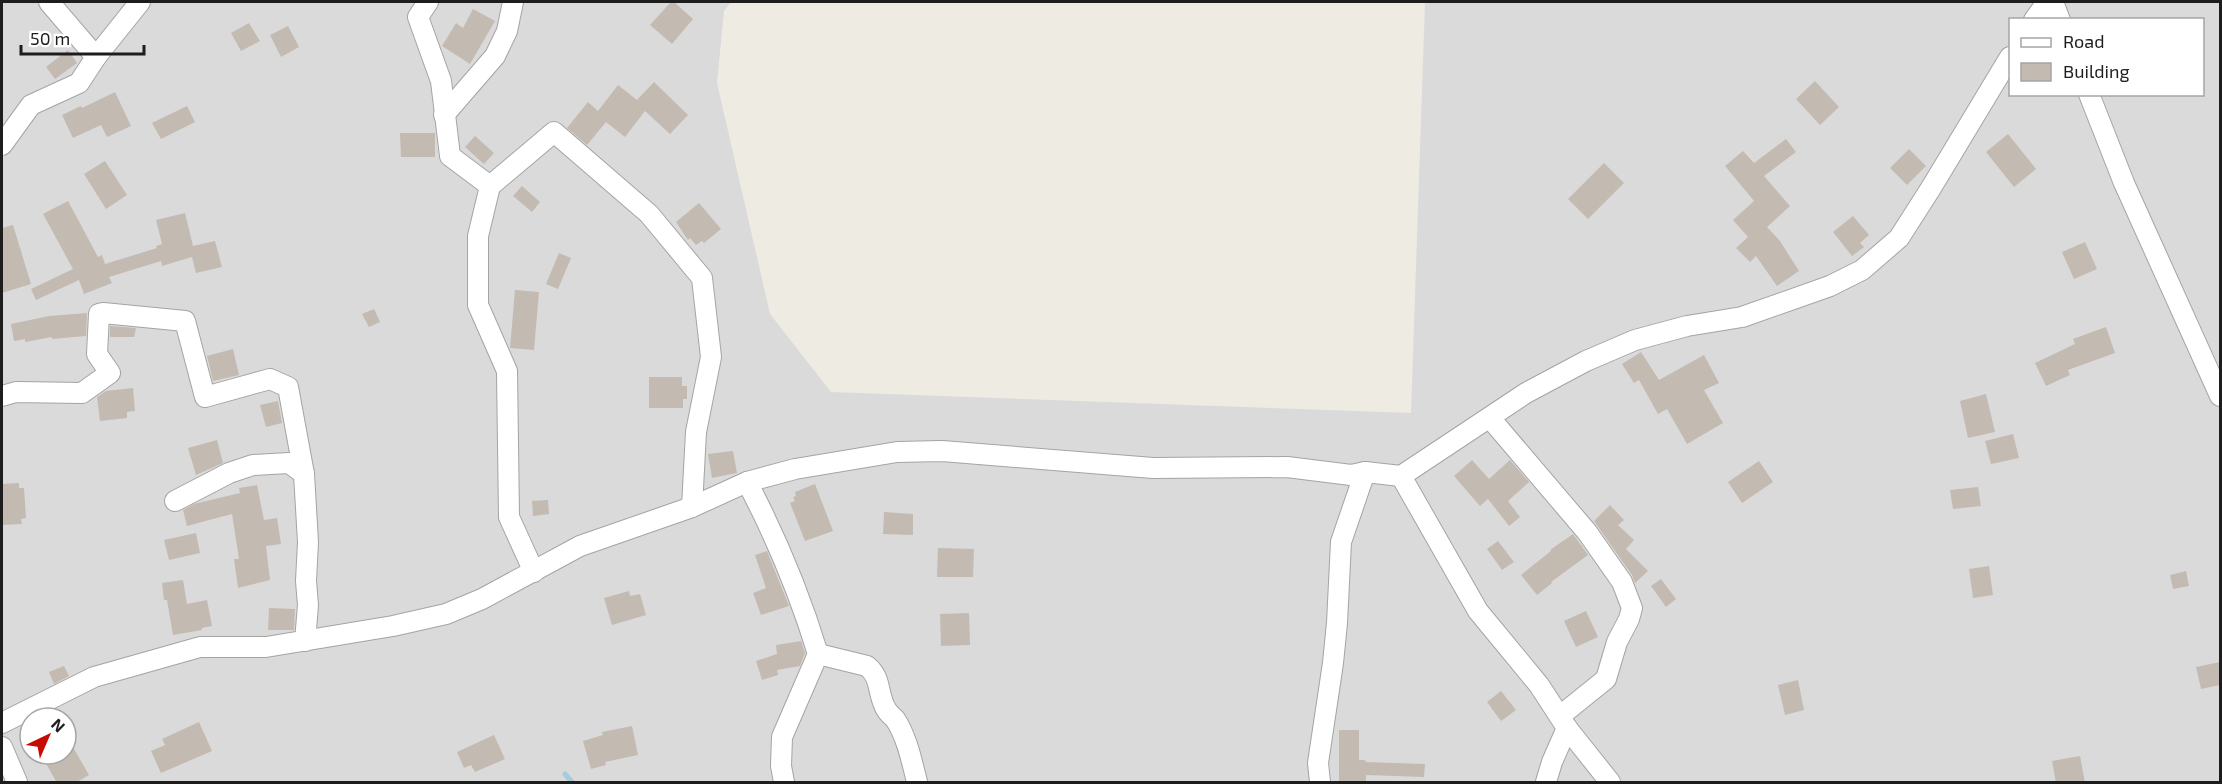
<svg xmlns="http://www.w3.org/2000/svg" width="2222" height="784" font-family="'Exo 2',sans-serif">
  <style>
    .residential { fill: #dbdada; fill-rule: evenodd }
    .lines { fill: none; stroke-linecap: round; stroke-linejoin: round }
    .stream { stroke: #a3cddb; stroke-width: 5 }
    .building { fill: #c3bab2 }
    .minor-casing { stroke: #a4a4a4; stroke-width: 22 }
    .minor { stroke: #fff; stroke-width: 20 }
  </style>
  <rect width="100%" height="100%" fill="#eeebe3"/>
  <path class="residential" d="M2 2H731L724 11 717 83 770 314 831 392 1411 413 1425 2H2220V782H2ZM2010 20H2202V94H2010ZM30 718H66V754H30Z"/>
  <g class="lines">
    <polyline class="stream" points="565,774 572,782"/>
  </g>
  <g class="building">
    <polygon points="671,2 674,2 693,19 672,44 650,25"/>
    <polygon points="473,9 495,21 470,64 442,46 456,23 463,28"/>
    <polygon points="249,23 260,41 241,51 231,33"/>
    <polygon points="288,26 299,47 281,57 270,35"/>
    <polygon points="68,50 77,63 55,79 46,67"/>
    <polygon points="1815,81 1839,107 1820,125 1796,99"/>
    <polygon points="654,82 688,115 670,134 645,111 625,137 606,122 587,145 567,128 588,102 598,111 618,85 637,100"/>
    <polygon points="115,92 131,126 107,137 101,125 73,138 62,115 81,106 82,108"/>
    <polygon points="187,106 195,122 161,139 152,123"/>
    <polygon points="400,133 435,133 435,157 401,157"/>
    <polygon points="2008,134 2036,169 2014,187 1986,152"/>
    <polygon points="475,136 494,153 484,164 465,147"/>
    <polygon points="1786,139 1796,152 1764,176 1790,206 1767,227 1780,241 1799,271 1777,286 1756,256 1750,262 1736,248 1748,237 1733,220 1754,201 1725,166 1743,151 1754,163"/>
    <polygon points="1909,149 1926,166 1907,185 1890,168"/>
    <polygon points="105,161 127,195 106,209 84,174"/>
    <polygon points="1604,163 1624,183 1588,219 1568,199"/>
    <polygon points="522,186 540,202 532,212 513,196"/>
    <polygon points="68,201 98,257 102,255 105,264 157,248 156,246 162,244 156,220 185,213 193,246 215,241 222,267 196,273 192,257 162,266 161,261 109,277 112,283 84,294 79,280 36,300 31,289 73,269 43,214"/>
    <polygon points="699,203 721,229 704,243 702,241 696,245 690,238 688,240 676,222"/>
    <polygon points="1853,216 1869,235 1860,243 1864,247 1852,256 1833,232"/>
    <polygon points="13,225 31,284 2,293 2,228"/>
    <polygon points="2085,242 2097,269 2074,279 2062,252"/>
    <polygon points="559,253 571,258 558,289 546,284"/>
    <polygon points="515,290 539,292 534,350 510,348"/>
    <polygon points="374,309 380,322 369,327 362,314"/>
    <polygon points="87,313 86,336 52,339 52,337 25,342 25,339 14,341 11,324 49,316"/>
    <polygon points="110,326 136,328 134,337 110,337"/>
    <polygon points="2106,327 2115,353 2068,370 2070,375 2046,386 2035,363 2075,344 2073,339"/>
    <polygon points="233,349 239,375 213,381 207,356"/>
    <polygon points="1641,352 1659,380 1704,355 1719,383 1704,390 1723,423 1687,444 1667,409 1658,414 1639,380 1634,383 1622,364"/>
    <polygon points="649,377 682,377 682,386 687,386 687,399 683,399 683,408 649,408"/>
    <polygon points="133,388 135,411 127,412 127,418 100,421 97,397 106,391"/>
    <polygon points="1986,394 1995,432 1968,438 1960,401"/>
    <polygon points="278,401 282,423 266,427 260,405"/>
    <polygon points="2013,434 2019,458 1991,464 1985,441"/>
    <polygon points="217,440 223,463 196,475 188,448"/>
    <polygon points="733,451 737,473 712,478 708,454"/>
    <polygon points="1472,460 1489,479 1510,460 1529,482 1508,501 1520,517 1509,526 1488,499 1480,506 1454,476"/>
    <polygon points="1759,461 1773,482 1742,503 1728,482"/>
    <polygon points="19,483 19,488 24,488 26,518 21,519 22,524 2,525 2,484"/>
    <polygon points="815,484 833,531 805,541 790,503 795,501 793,497 796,496 795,492"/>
    <polygon points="257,485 264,520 277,518 281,544 266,546 270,580 238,588 234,559 239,559 232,514 187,526 183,510 194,504 240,493 239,488"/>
    <polygon points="1978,487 1981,506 1953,509 1950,490"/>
    <polygon points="548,500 549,514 533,516 532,501"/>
    <polygon points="1610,505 1624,520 1618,525 1634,540 1626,549 1648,571 1635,583 1632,575 1594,521"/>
    <polygon points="884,512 913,514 913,535 883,534"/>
    <polygon points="196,533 200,553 169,560 164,540"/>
    <polygon points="1573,534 1588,555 1551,582 1552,583 1537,595 1521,575 1551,551 1550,550"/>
    <polygon points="1498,541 1514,562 1502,570 1487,549"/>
    <polygon points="938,548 974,549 973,577 937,577"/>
    <polygon points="767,551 789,606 761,615 753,593 766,588 755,555"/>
    <polygon points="1989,566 1993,595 1973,598 1969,569"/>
    <polygon points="2186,571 2189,586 2173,589 2170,575"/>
    <polygon points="1661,579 1676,599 1666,607 1651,586"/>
    <polygon points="183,580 187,604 207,600 212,626 202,628 202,630 173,635 167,600 164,600 162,583"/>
    <polygon points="629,591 630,596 640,594 646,615 612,625 604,598"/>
    <polygon points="269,608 295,609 294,630 268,630"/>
    <polygon points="1586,611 1598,637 1576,647 1564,621"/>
    <polygon points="969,613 970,645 941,646 940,614"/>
    <polygon points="801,641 805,653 800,666 777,670 778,675 762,680 756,661 777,654 776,645"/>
    <polygon points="2220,662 2220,685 2201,689 2196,667"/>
    <polygon points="64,666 69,676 54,684 49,672"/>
    <polygon points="1798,680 1804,710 1785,715 1778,685"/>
    <polygon points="1501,691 1516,710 1501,721 1487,702"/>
    <polygon points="199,722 212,751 161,773 151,751 165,745 162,739"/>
    <polygon points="632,726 638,755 605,762 606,765 591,769 583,741 603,735 602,732"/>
    <polygon points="1339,730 1359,730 1359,760 1365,760 1366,762 1425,764 1424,777 1366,775 1366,783 1339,783"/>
    <polygon points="66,735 89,775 75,783 57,783 44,760 53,754 66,754"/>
    <polygon points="494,735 505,759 475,772 471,765 464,768 457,752"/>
    <polygon points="2080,756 2085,783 2056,783 2052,761"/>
  </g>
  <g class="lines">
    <defs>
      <g id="minor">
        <polyline points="49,2 96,57"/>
        <polyline points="428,2 418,17 441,81 450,156 490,186 478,236 478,305 507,371 509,517 534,572"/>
        <polyline points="2053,2 2060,20"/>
        <polyline points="2034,20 2047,2"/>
        <polyline points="2089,94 2124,183 2220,396"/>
        <polyline points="444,115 495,56 507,31 513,2"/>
        <polyline points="2,145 31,105 79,83 96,57 140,2"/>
        <polyline points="490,186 554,132 649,214 702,278 711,357 696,432 692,507"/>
        <polyline points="2,396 16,392 82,393 110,373 97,354 99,314 103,313 185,321 205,397 270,379 288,387 304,474"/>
        <polyline points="1490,418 1587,532 1622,582 1632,608 1629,619 1617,642 1606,679 1560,716"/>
        <polyline points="1401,476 1478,611 1539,685 1567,728 1552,762 1546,782"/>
        <path d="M747 482C776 537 800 595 818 654L867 666C882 678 877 694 886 709 888 713 892 716 895 719 907 737 912 762 917 782"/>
        <polyline points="175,501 229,473 253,465 289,463 304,474 308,542 306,581 308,605 305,641"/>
        <polyline points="2,723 94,677 200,647 266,647 393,626 446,614 482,599 580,546 692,507 747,482 795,469 897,452 942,451 1153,468 1287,467 1351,475 1365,472 1401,476 1526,393 1586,361 1635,340 1687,326 1742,317 1830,286 1862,270 1899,238 1931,188 2010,57"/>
        <polyline points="1567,728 1610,782"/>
        <polyline points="2,747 17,782"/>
        <polyline points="784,782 781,766 782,737 818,654"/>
        <polyline points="1320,782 1318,763 1333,663 1337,623 1341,542 1365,472"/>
      </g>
    </defs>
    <use href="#minor" class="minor-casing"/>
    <use href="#minor" class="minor"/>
  </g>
  <rect width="2222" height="784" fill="none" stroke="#1d1d1d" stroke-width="6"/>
  <rect x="2009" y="18" width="195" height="78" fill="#ffffff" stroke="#a5a5a5" stroke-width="1.5"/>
  <rect x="2021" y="38" width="30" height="9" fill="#ffffff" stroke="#a5a5a5" stroke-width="1.5"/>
  <text x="2063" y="48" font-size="18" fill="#1d1d1d">Road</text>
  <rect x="2021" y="63" width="30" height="18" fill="#c3bab2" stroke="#a5a5a5" stroke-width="1.5"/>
  <text x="2063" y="78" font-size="18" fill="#1d1d1d">Building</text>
  <g transform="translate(48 736) rotate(44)"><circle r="28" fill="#ffffff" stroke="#a5a5a5" stroke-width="1.5"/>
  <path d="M0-4.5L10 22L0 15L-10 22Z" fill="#c70b03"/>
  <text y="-9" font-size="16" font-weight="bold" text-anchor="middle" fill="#1d1d1d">N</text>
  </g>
  <path d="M21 45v9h123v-9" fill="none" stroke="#1d1d1d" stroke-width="3"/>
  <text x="30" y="45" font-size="18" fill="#1d1d1d" stroke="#ffffff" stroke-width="4.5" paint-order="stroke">50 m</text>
</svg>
